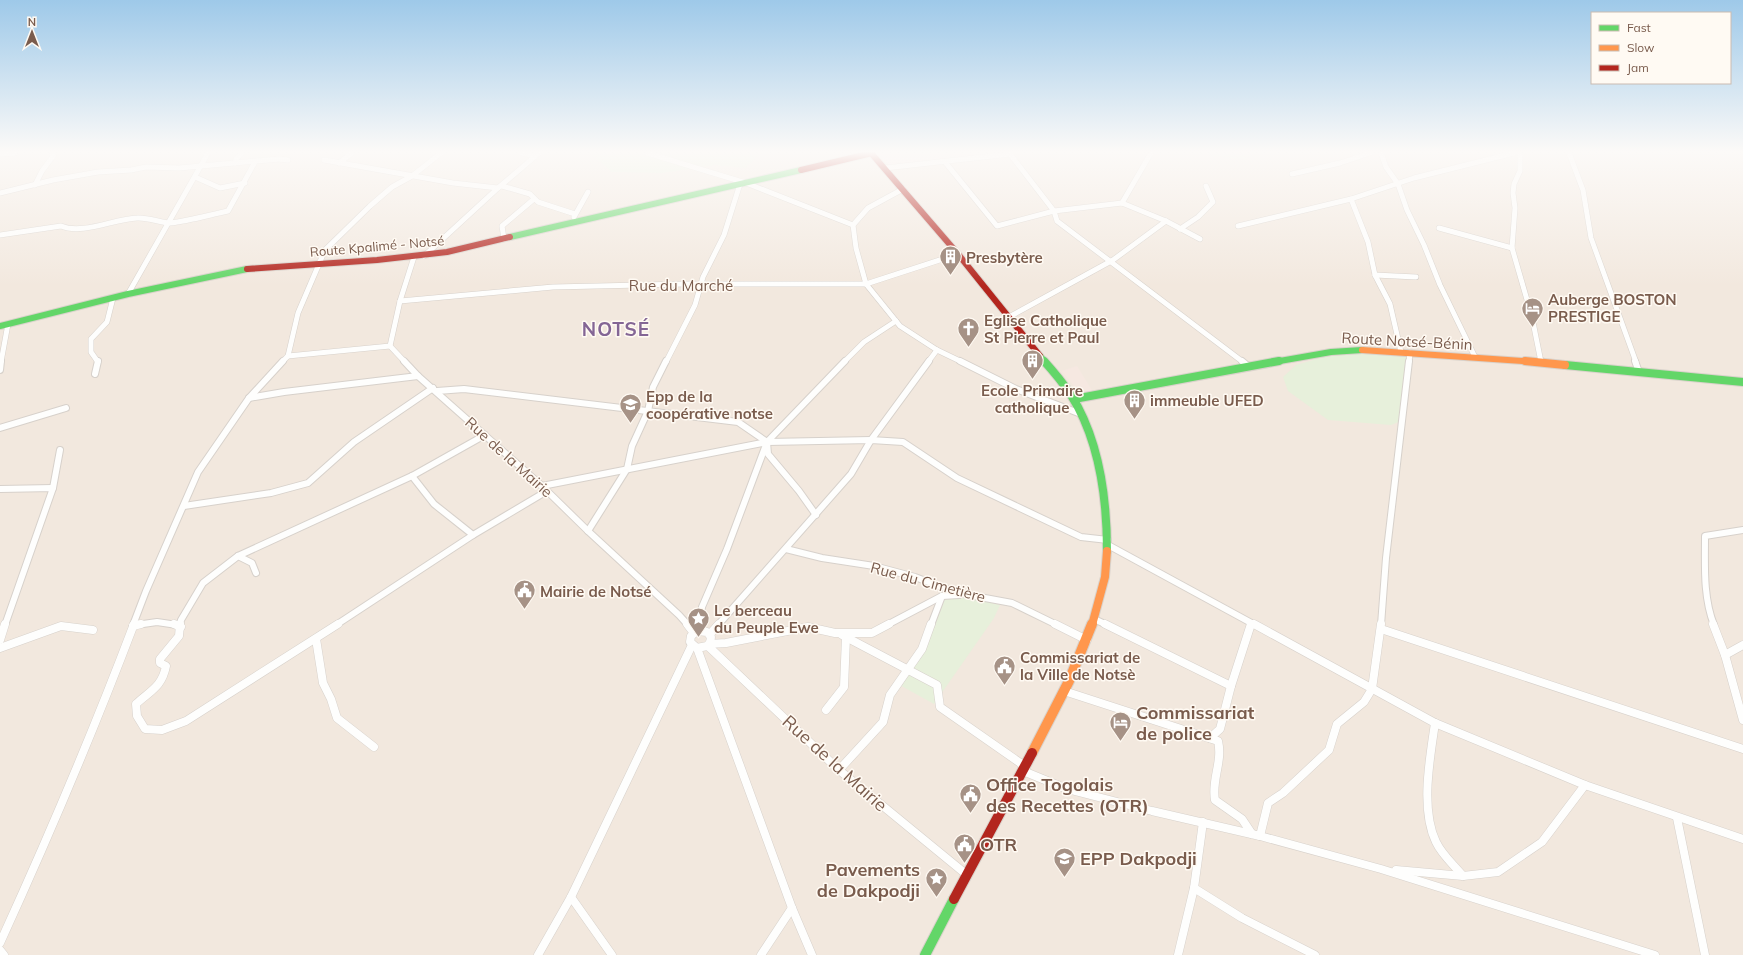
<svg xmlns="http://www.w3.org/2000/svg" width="1743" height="955" font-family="Mulish,sans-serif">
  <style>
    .residential { fill: #f2e8de }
    .commercial { fill: #f6e8e1 }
    .medical { fill: #fae9e9 }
    .green { fill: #e7f0db }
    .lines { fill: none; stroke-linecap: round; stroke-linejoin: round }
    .street-far2-casing { stroke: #d7d1cb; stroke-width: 6 }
    .street-far1-casing { stroke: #d7d1cb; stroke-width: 8 }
    .street-casing { stroke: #d7d1cb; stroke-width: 9 }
    .fast-far2-casing { stroke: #d9d2cb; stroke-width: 8 }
    .fast-far1-casing { stroke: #d9d2cb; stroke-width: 10 }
    .fast-casing { stroke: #d9d2cb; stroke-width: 12 }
    .slow-far2-casing { stroke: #d9d2cb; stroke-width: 8 }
    .slow-far1-casing { stroke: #d9d2cb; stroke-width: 10 }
    .slow-casing { stroke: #d9d2cb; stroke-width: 12 }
    .jam-far1-casing { stroke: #d9d2cb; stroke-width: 8 }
    .jam-casing { stroke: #d9d2cb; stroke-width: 12 }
    .street-far2 { stroke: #fefefd; stroke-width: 5 }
    .street-far1 { stroke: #fefefd; stroke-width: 6 }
    .street { stroke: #fefefd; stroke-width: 8 }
    .fast-far2 { stroke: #63d668; stroke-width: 6 }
    .fast-far1 { stroke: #63d668; stroke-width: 8 }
    .fast { stroke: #63d668; stroke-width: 10 }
    .slow-far2 { stroke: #ff974d; stroke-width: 6 }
    .slow-far1 { stroke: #ff974d; stroke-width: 8 }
    .slow { stroke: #ff974d; stroke-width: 10 }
    .jam-far1 { stroke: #b3261e; stroke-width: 6 }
    .jam { stroke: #b3261e; stroke-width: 10 }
    .labels { text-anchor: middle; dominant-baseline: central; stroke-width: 3; stroke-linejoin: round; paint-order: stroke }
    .far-street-label { font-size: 13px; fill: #7a5c4d; stroke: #fffaf3 }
    .poi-label { font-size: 15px; font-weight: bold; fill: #7a5c4d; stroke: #fffaf3; text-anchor: start }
    .street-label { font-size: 15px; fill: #7a5c4d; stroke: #fffaf3 }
    .near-poi-label { font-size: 18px; font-weight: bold; fill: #7a5c4d; stroke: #fffaf3; text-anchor: start }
    .near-street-label { font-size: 18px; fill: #7a5c4d; stroke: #fffaf3 }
    .district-label { font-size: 19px; font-weight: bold; letter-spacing: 1px; fill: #846695; stroke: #fffaf3 }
  </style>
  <rect width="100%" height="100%" fill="#f9f5f0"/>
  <rect class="residential" x="0" y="153" width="1743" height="802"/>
  <polygon class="commercial" points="1077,366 1093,392 1080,394 1062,371"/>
  <polygon class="medical" points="877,153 997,153 974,157 890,166"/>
  <g class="green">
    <polygon points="590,153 760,153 746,168 715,165 662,173 612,172"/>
    <polygon points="1190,153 1254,153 1245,160"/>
    <polygon points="1359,353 1394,354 1406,356 1401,421 1391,425 1328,420 1288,391 1283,377 1296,365 1324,357"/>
    <polygon points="942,597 967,597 1000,605 994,618 934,704 896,683 922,649"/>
  </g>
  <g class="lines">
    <defs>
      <g id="street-far2">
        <polyline points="522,153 535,156"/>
        <polyline points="647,153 746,183 853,225"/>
        <polyline points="1381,153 1386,167 1398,184 1407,210 1424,245 1440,285 1475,357"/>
        <polyline points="1520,153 1520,171 1514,184 1513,193 1515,208 1512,248 1532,317 1541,362"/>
        <polyline points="1569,153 1583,190 1591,238 1636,362"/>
        <polyline points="0,154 15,153"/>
        <polyline points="324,160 453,183 498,188"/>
        <polyline points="945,162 997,226 1054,211 1122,203 1166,221 1200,239"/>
        <polyline points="235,163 236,159 242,153"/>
        <polyline points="339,163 352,153"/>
        <polyline points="885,168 1010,154 1054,211 1057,221 1243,362"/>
        <polyline points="1292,174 1340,163 1370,153"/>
        <polyline points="195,177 220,188 245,183"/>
        <polyline points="35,185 42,171 54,155 52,153"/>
        <polyline points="502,186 530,194 538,202 575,214"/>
        <polyline points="903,189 868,208 853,225 856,248 866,284 900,326 937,350 962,362"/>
        <polyline points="0,193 53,180 98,172 131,170 146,167 179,168 279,159 288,160"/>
        <polyline points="1351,199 1368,242 1375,275 1390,304 1401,352"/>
        <polyline points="1122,203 1151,153"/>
        <polyline points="574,217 588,192"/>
        <polyline points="1238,226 1351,199 1414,178 1514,153"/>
        <polyline points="1439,228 1512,248"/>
        <polyline points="1180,229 1198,217 1213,202 1206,186"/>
        <path d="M0 235 61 226C82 235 114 219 137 218 147 217 162 223 170 223 189 221 209 215 228 211L255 162"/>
        <polyline points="504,239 502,226 534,199"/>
        <polyline points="424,256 498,188 539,153"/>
        <polyline points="1375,275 1416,277"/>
        <polyline points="128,294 208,153"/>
        <polyline points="400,301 553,287 685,284 866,284 958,254"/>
        <polyline points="1009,317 1113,260 1166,221"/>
        <polyline points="288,356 390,346"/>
        <polyline points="1,362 8,324"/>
        <polyline points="98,362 91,352 91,339 107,322 113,298"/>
        <polyline points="282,362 288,356 298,313 325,250 370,206 392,187 412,176 441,153"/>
        <polyline points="405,362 390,346 400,301 414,257"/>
        <polyline points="666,362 695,305 703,277 724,235 740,184"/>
        <polyline points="844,362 864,342 896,321"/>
        <polyline points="928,362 937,350"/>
        <polyline points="1409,362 1410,353"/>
      </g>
      <g id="street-far1">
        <polyline points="404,361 418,376 542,486 588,531 679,615 688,625"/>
        <polyline points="960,361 1016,389 1081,414"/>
        <polyline points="1242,361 1248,366"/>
        <polyline points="1541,361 1541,363"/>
        <polyline points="1635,361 1639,372"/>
        <polyline points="0,370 1,361"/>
        <polyline points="95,374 98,361"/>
        <polyline points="437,391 464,389 738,422 767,442 768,454 799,491 816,515"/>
        <polyline points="249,398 284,392 418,376"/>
        <polyline points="0,428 66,408"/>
        <polyline points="412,476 434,504 473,535"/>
        <polyline points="542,486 767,442 871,440 903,442 957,478 1081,537 1108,540"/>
        <polyline points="53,488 60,450"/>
        <polyline points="0,489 53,488 5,625"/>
        <polyline points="184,506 271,493 308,483 354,442 433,388"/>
        <polyline points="588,531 627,469 632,446 648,411 653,387 666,361"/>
        <polyline points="1108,545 1255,625"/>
        <polyline points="786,549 822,558 874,566 915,577 958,593 1012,603 1057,625"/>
        <polyline points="238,556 252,563 256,573"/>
        <polyline points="1094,619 1107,625"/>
        <polyline points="133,625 146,591 198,472 249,398 283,361"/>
        <polyline points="136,625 157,622 177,625"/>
        <polyline points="180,625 181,620 203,583 238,556 412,476 485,435"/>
        <polyline points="336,625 473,535 547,491"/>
        <polyline points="700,625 702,607 727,549 767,442 845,361"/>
        <polyline points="718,625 851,474 871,440 929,361"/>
        <polyline points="887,625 942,596 959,595"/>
        <polyline points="931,625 942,596"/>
        <polyline points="1381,625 1386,558 1409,361"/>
        <path d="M1714 625C1703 597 1705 566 1705 536L1743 530"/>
      </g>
      <g id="street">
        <polyline points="174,624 181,627"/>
        <path d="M180 624 179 636 160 659V663L166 666C162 687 150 691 136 704L137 716 145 729 162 730 186 721 338 624"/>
        <polyline points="687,624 694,633"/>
        <polyline points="1055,624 1087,640"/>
        <polyline points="1105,624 1231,686"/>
        <polyline points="1254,624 1435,723 1585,785 1743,839"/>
        <polyline points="1713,624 1725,655 1743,720"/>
        <polyline points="133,626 141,624"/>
        <polyline points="1381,629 1743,749"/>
        <polyline points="700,630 701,624"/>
        <polygon points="697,631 707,632 711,637 710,643 707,646 697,648 690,642 691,636"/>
        <polyline points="710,634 719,624"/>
        <polyline points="842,635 937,685 940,707 1026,767"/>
        <polyline points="316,639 323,683 331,699 337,718 374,747"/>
        <polyline points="0,640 5,624"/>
        <polyline points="709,644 726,643 808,627 835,633 872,633 889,624"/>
        <polyline points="708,646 839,770 967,875"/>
        <polyline points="0,648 61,626 93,630"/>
        <polyline points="697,648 792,908 812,955"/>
        <polyline points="1725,655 1743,645"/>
        <path d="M1064 691 1218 741C1223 762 1211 780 1215 800L1242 819 1252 834"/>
        <polyline points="826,710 844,687 846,637"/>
        <path d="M1435 723C1430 758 1420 809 1436 842 1442 855 1454 865 1463 876"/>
        <polyline points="1210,738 1220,729 1231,686 1251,624"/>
        <polyline points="839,770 883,722 890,695 922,649 931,624"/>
        <polyline points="1023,771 1067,789 1152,811 1260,836 1381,869 1655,955"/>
        <polyline points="1677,818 1705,955"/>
        <polyline points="1203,822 1194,888 1242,918 1315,955"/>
        <polyline points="1260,836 1268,803 1283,793 1329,750 1337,724 1364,702 1372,689 1381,624"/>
        <polyline points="1396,870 1463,876 1498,872 1542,842 1585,785"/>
        <polyline points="571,897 612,955"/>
        <path d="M0 943C48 838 93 732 134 624"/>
        <polyline points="0,950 4,955"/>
        <polyline points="538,955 571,897 692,645"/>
        <polyline points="761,955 792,908"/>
        <polyline points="1178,955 1194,888"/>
      </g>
      <g id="fast-far2">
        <polyline points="510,237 801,170"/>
        <polyline points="0,326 128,294 247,269"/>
        <polyline points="1040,356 1045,362"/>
        <polyline points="1274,362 1331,352 1362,350"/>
      </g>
      <g id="fast-far1">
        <path d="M1044 361C1054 372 1063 383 1071 395 1100 441 1107 498 1107 551"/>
        <polyline points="1565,365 1743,382"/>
        <polyline points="1074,399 1279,361"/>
      </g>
      <polyline id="fast" points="925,955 954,899"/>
      <polyline id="slow-far2" points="1362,350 1536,362"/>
      <g id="slow-far1">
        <polyline points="1525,361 1565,365"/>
        <polyline points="1092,625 1105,577 1107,551"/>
      </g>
      <polyline id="slow" points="1032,753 1069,681 1092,624"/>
      <g id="jam-far1">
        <polyline points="871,153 958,254 1040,356"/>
        <polyline points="801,170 872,153"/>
        <polyline points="247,269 377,260 447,252 510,237"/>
      </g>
      <polyline id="jam" points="954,899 1032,753"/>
    </defs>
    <use href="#street-far2" class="street-far2-casing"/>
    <use href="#street-far1" class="street-far1-casing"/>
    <use href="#street" class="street-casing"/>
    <use href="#fast-far2" class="fast-far2-casing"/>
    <use href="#fast-far1" class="fast-far1-casing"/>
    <use href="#fast" class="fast-casing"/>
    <use href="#slow-far2" class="slow-far2-casing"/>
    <use href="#slow-far1" class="slow-far1-casing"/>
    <use href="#slow" class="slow-casing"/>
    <use href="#jam-far1" class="jam-far1-casing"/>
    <use href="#jam" class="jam-casing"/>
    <use href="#street-far2" class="street-far2"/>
    <use href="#street-far1" class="street-far1"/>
    <use href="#street" class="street"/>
    <use href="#fast-far2" class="fast-far2"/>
    <use href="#fast-far1" class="fast-far1"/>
    <use href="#fast" class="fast"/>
    <use href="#slow-far2" class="slow-far2"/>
    <use href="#slow-far1" class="slow-far1"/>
    <use href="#slow" class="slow"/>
    <use href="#jam-far1" class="jam-far1"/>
    <use href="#jam" class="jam"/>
  </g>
  <linearGradient id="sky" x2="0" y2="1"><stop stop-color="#9ec9e9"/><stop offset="0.53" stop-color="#fcfaf8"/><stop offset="1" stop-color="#fcfaf8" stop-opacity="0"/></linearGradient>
  <rect width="1743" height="286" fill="url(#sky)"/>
  <defs>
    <symbol id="building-pin" viewBox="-11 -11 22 30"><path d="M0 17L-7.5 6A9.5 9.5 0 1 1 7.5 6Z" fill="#a69286" stroke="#fffaf3"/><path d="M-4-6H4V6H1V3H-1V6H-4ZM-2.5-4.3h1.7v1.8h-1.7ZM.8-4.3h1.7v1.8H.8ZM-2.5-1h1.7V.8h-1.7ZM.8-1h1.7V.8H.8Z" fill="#fff"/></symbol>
    <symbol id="hotel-pin" viewBox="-11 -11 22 30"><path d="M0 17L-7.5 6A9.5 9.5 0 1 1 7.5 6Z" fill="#a69286" stroke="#fffaf3"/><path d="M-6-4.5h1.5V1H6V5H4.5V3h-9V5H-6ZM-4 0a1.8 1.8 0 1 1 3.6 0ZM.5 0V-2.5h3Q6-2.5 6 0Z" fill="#fff"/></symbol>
    <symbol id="church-pin" viewBox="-11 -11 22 30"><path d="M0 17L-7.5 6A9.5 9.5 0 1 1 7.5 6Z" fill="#a69286" stroke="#fffaf3"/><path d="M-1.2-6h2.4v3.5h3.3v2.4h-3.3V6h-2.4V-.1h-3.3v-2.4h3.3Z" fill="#fff"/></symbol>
    <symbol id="school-pin" viewBox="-11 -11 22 30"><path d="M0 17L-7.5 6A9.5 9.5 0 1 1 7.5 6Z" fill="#a69286" stroke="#fffaf3"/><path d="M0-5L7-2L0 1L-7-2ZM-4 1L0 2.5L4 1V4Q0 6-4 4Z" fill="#fff"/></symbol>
    <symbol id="civic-pin" viewBox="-11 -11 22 30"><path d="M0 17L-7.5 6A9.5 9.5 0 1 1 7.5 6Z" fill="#a69286" stroke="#fffaf3"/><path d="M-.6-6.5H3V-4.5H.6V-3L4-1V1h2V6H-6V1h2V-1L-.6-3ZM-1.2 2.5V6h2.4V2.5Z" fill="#fff"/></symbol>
    <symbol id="sight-pin" viewBox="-11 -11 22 30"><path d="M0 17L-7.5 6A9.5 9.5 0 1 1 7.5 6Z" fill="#a69286" stroke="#fffaf3"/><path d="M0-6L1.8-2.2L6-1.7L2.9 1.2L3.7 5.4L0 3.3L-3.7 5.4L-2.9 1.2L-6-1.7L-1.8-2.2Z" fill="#fff"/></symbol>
  </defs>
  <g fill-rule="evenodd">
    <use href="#building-pin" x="938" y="244" width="25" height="34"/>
    <use href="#hotel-pin" x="1520" y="296" width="25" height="34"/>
    <use href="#church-pin" x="956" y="316" width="25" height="34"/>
    <use href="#building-pin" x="1020" y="348" width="25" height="34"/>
    <use href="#building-pin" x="1122" y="388" width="25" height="34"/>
    <use href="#school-pin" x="618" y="392" width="25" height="34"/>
    <use href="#civic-pin" x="512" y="578" width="25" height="34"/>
    <use href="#sight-pin" x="686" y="606" width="25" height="34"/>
    <use href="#civic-pin" x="992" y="654" width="25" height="34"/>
    <use href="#hotel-pin" x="1108" y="710" width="25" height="34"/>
    <use href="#civic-pin" x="958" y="782" width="25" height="34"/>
    <use href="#civic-pin" x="952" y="832" width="25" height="34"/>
    <use href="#school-pin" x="1052" y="846" width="25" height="34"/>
    <use href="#sight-pin" x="924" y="866" width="25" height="34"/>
  </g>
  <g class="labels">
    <g class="far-street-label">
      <text transform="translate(377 246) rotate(-5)">Route Kpalimé - Notsé</text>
    </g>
    <g class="poi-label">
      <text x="966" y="257">Presbytère</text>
      <text x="1548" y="299">Auberge BOSTON<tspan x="1548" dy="17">PRESTIGE</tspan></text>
      <text x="984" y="320">Eglise Catholique<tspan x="984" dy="17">St Pierre et Paul</tspan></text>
      <text x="1032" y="390" text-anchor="middle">Ecole Primaire<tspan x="1032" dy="17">catholique</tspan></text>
      <text x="646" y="396">Epp de la<tspan x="646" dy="17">coopérative notse</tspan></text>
      <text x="1150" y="400">immeuble UFED</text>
      <text x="540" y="591">Mairie de Notsé</text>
      <text x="714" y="610">Le berceau<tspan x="714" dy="17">du Peuple Ewe</tspan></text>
      <text x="1020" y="657">Commissariat de<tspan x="1020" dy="17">la Ville de Notsè</tspan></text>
    </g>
    <g class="street-label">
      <text x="681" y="285">Rue du Marché</text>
      <text transform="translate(1407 341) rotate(3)">Route Notsé-Bénin</text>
      <text transform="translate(509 457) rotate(42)">Rue de la Mairie</text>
      <text transform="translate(928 582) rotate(15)">Rue du Cimetière</text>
    </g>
    <g class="near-poi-label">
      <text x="1136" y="712">Commissariat<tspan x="1136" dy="21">de police</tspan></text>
      <text x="986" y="784">Office Togolais<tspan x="986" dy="21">des Recettes (OTR)</tspan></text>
      <text x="980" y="844">OTR</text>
      <text x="1080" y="858">EPP Dakpodji</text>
      <text x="920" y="869" text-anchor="end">Pavements<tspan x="920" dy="21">de Dakpodji</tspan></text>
    </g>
    <g class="near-street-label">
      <text transform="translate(835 763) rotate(42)">Rue de la Mairie</text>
    </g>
    <g class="district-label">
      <text x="616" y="329">NOTSÉ</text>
    </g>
  </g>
  <rect x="1591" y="12" width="140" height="72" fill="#fffaf3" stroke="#cabbb1"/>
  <rect x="1599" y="25" width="20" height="6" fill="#63d668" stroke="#cabbb1"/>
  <text x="1627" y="32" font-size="12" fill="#7a5c4d">Fast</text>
  <rect x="1599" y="45" width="20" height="6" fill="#ff974d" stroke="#cabbb1"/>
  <text x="1627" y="52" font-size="12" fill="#7a5c4d">Slow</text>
  <rect x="1599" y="65" width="20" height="6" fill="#b3261e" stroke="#cabbb1"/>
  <text x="1627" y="72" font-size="12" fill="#7a5c4d">Jam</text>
  <g transform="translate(32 32)" stroke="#fffaf3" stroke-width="3" paint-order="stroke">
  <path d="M0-3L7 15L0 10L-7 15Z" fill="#7a5c4d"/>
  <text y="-6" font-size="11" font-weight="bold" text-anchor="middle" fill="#7a5c4d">N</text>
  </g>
</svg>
